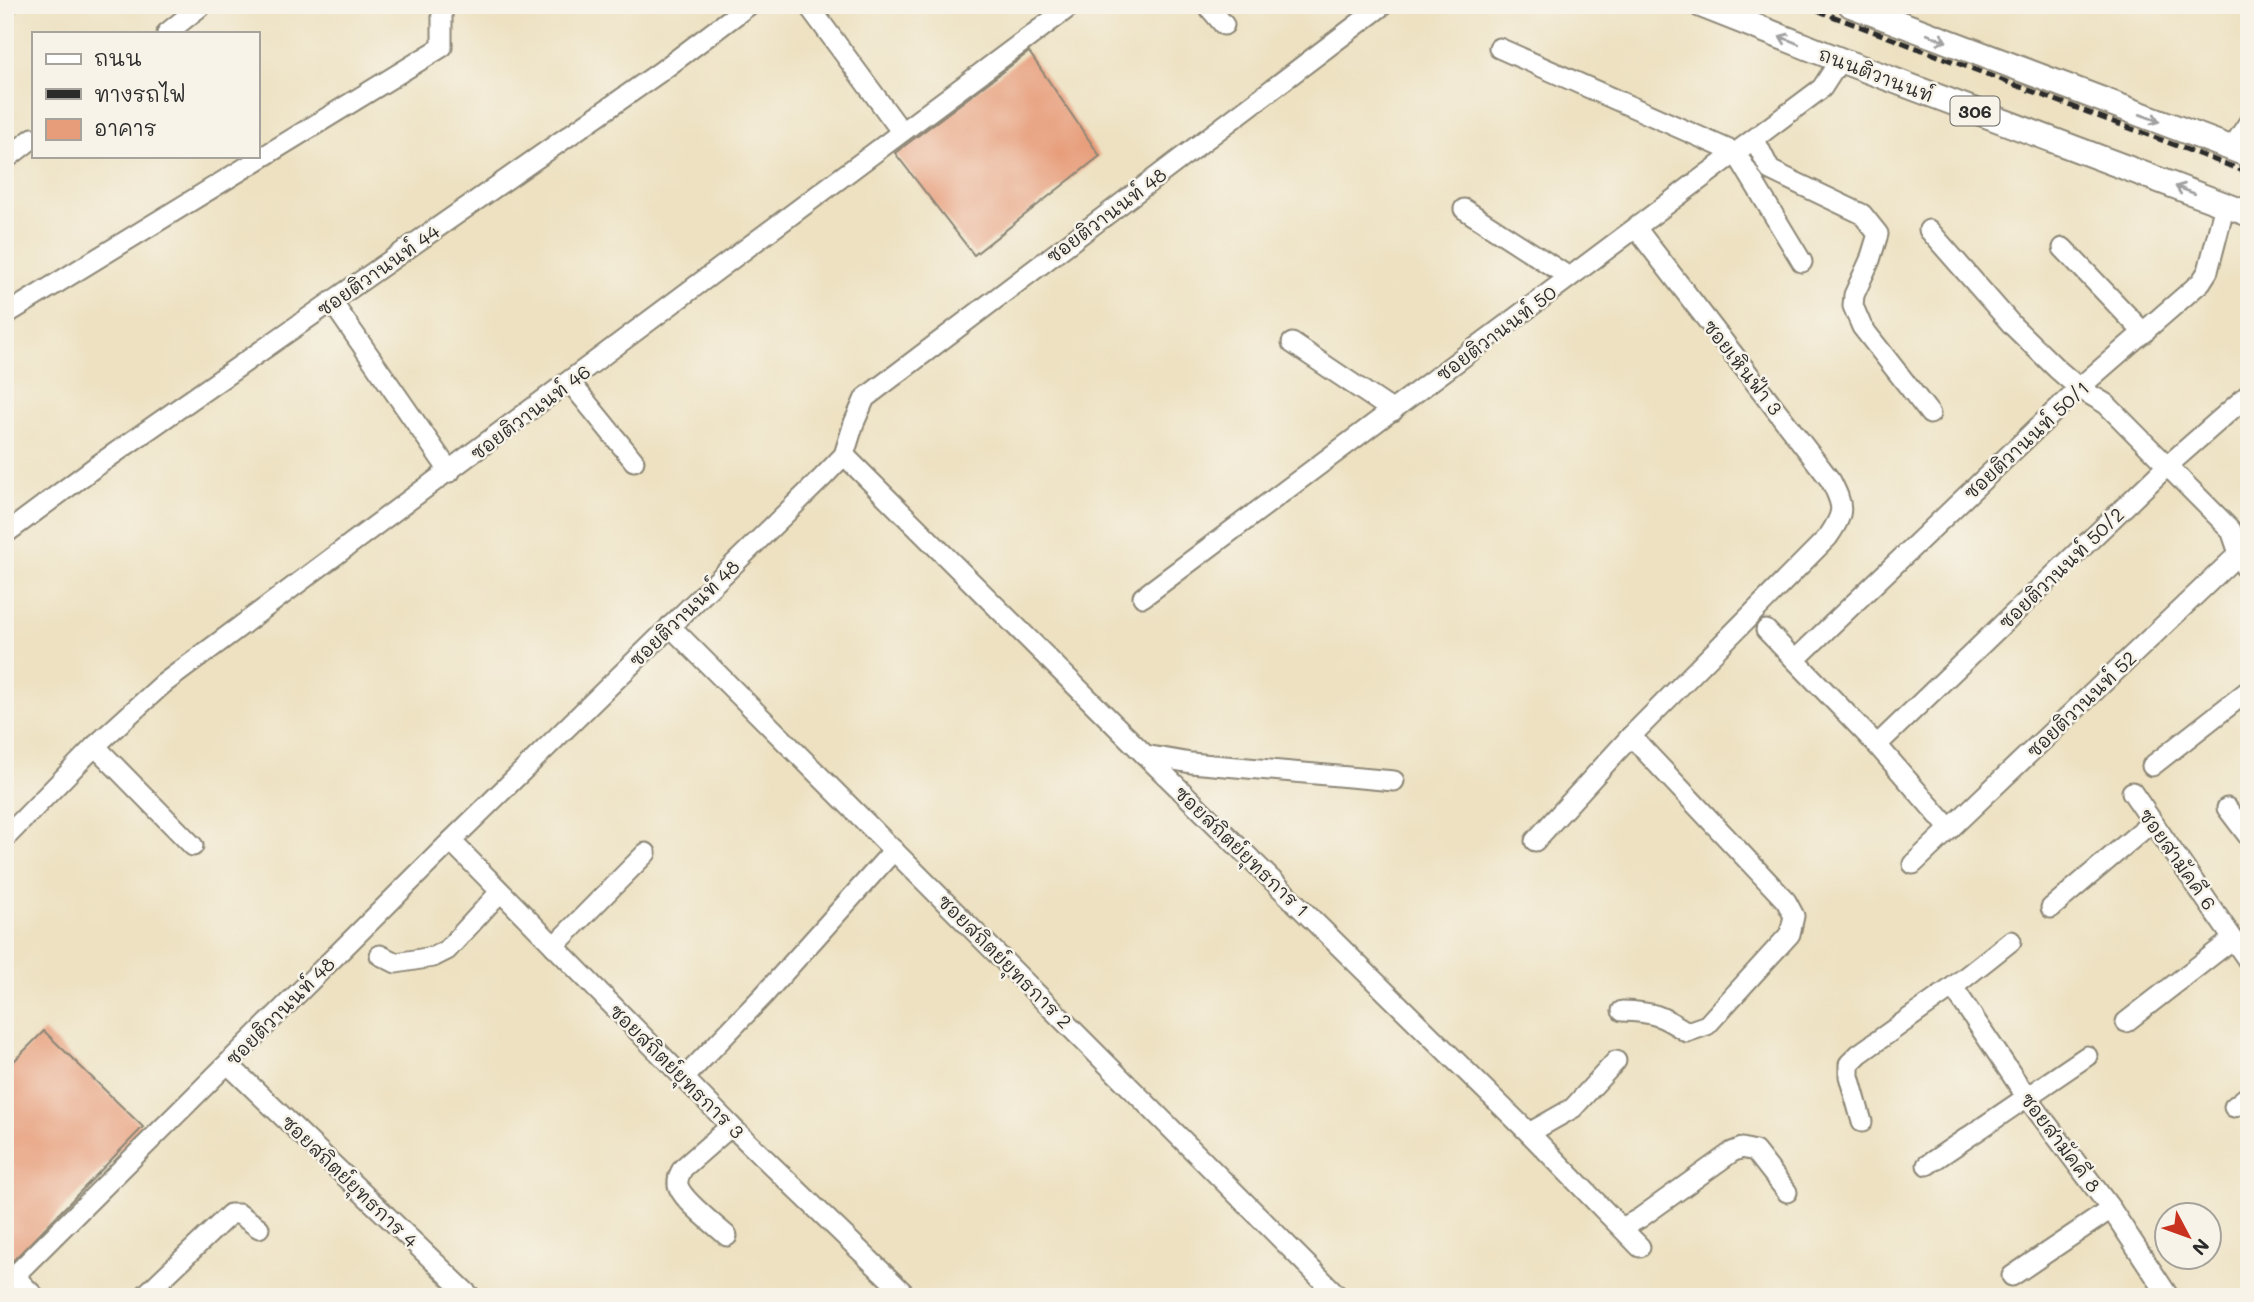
<svg xmlns="http://www.w3.org/2000/svg" width="2254" height="1302" font-family="Mali,'Playpen Sans Thai',sans-serif">
  <style>
    .building { fill: #e79d7a }
    .lines { fill: none; stroke-linecap: round; stroke-linejoin: round }
    .minor-casing { stroke: #8c8676; stroke-width: 23 }
    .major-casing { stroke: #8c8676; stroke-width: 28 }
    .minor { stroke: #fff; stroke-width: 19 }
    .major { stroke: #fff; stroke-width: 24 }
    .rail { stroke: #2b2b2b; stroke-width: 5; stroke-dasharray: 10 5; stroke-linecap: butt }
    .oneway { stroke: #a0a0a0 }
    .labels { text-anchor: middle; dominant-baseline: central; stroke-width: 5; stroke-linejoin: round; paint-order: stroke }
    .shield { fill: #f7f3e8; stroke: #686764; stroke-width: 2 }
    .shield-label { font-size: 18px; font-weight: bold; fill: #2b2b2b }
    .street-label { font-size: 19px; fill: #2b2b2b; stroke: #f7f3e8 }
  </style>
  <rect width="100%" height="100%" fill="#f7f3e8"/>
  <filter id="ink" filterUnits="userSpaceOnUse"><feTurbulence type="fractalNoise" baseFrequency=".0143" numOctaves="2"/><feDisplacementMap in="SourceGraphic" scale="14" xChannelSelector="R" yChannelSelector="G"/><feConvolveMatrix kernelMatrix="1 2 1 2 8 2 1 2 1" color-interpolation-filters="sRGB"/></filter>
  <filter id="wash" filterUnits="userSpaceOnUse"><feTurbulence type="fractalNoise" baseFrequency=".00686" numOctaves="4" result="noise"/><feDisplacementMap in="SourceGraphic" scale="28" xChannelSelector="R" yChannelSelector="G"/><feGaussianBlur stdDeviation="1.57" result="paint"/><feColorMatrix in="noise" values="0 0 0 0 0 0 0 0 0 0 0 0 0 0 0 0 0 1.4 0 .05"/><feComposite in="paint" operator="in"/></filter>
  <g filter="url(#wash)">
    <rect width="100%" height="100%" fill="#ede1c1"/>
    <g id="blocks">
      <g class="building">
        <polygon points="1029,52 1100,156 974,255 895,153"/>
        <polygon points="44,1031 143,1127 5,1269 5,1070"/>
      </g>
    </g>
  </g>
  <g filter="url(#ink)">
    <use href="#blocks" fill-opacity="0" stroke="#8c8676" stroke-width="2"/>
    <g class="lines">
      <defs>
        <g id="minor">
          <polyline points="808,5 901,131"/>
          <polyline points="1207,5 1224,25"/>
          <polyline points="5,6 7,5"/>
          <polyline points="167,33 202,5"/>
          <polyline points="1499,48 1736,153 1802,262"/>
          <polyline points="1755,140 1770,170 1862,214 1878,234 1870,260 1854,295 1853,306 1862,327 1930,414"/>
          <polyline points="2232,148 2249,122"/>
          <polyline points="5,160 33,138"/>
          <polyline points="1464,209 1569,277"/>
          <path d="M1929 230 2013 326 2057 369 2079 388 2106 404 2231 530C2236 543 2241 564 2249 573"/>
          <polyline points="2063,248 2144,333"/>
          <polyline points="332,302 450,472"/>
          <polyline points="5,315 442,47 442,5"/>
          <polyline points="1292,343 1393,411"/>
          <polyline points="570,382 634,461"/>
          <polyline points="844,455 1145,755 1529,1133 1640,1247"/>
          <polyline points="5,534 95,467 660,72 749,5"/>
          <polyline points="1143,597 1822,88 1840,60"/>
          <polyline points="670,626 1339,1297"/>
          <polyline points="1766,630 1877,745 1950,829"/>
          <polyline points="1796,659 2079,388 2201,282 2208,271 2225,205"/>
          <polyline points="1877,745 2166,467 2249,394"/>
          <polyline points="95,746 193,846"/>
          <polyline points="1145,755 1191,763 1394,781"/>
          <polyline points="2152,766 2249,690"/>
          <polyline points="2132,792 2249,962"/>
          <polyline points="2227,808 2249,837"/>
          <polyline points="5,838 95,746 163,684 1072,5"/>
          <polyline points="451,841 731,1126 908,1297"/>
          <path d="M1535 841 1631 736 1828 537C1845 512 1844 507 1831 481L1636 228"/>
          <polyline points="1913,864 2248,545"/>
          <polyline points="2051,908 2152,822"/>
          <polyline points="554,946 646,853"/>
          <polyline points="380,955 396,963 433,957 447,950 500,892"/>
          <polyline points="1953,987 2026,1096 2111,1209 2169,1297"/>
          <path d="M1622 1011C1653 1012 1661 1015 1687 1032L1707 1025 1790 934 1794 916 1786 901 1631 736"/>
          <polyline points="2126,1022 2233,939"/>
          <polyline points="228,1064 471,1297"/>
          <polyline points="684,1078 763,996 894,850"/>
          <polyline points="2234,1107 2249,1095"/>
          <polyline points="1862,1122 1849,1076 1849,1064 1859,1054 1953,987 2011,941"/>
          <polyline points="1529,1133 1573,1108 1616,1061"/>
          <polyline points="1927,1165 2087,1056"/>
          <polyline points="1622,1228 1640,1218 1732,1152 1742,1148 1755,1151 1787,1192"/>
          <path d="M727 1236C715 1225 681 1199 678 1185 677 1178 680 1173 683 1168L731 1126"/>
          <polyline points="2012,1276 2111,1209"/>
          <polyline points="35,1297 19,1281 19,1271 451,841 823,477 844,455 854,423 865,398 1383,5"/>
          <polyline points="143,1297 230,1214 239,1214 259,1228"/>
        </g>
        <g id="major">
          <polyline points="1701,5 1840,60 2249,214"/>
          <polyline points="1851,5 2249,155"/>
        </g>
      </defs>
      <use href="#minor" class="minor-casing"/>
      <use href="#major" class="major-casing"/>
      <use href="#minor" class="minor"/>
      <use href="#major" class="major"/>
      <polyline class="rail" points="1803,5 2249,173"/>
    </g>
    <defs><path id="oneway-shaft" d="M-6 0H5M1.5-3L5.5 0L1.5 3" fill="none" stroke-width="1.6" stroke-linecap="round" stroke-linejoin="round" transform="scale(1.75)"/></defs>
    <g class="oneway">
      <use href="#oneway-shaft" transform="translate(1937 38) rotate(21)"/>
      <use href="#oneway-shaft" transform="translate(1789 40) rotate(-158)"/>
      <use href="#oneway-shaft" transform="translate(2150 118) rotate(20)"/>
      <use href="#oneway-shaft" transform="translate(2185 190) rotate(-159)"/>
    </g>
  </g>
  <g class="labels">
    <rect class="shield" x="1950.5" y="96.5" width="49" height="29" rx="5"/>
    <g class="shield-label">
      <text x="1975" y="111">306</text>
    </g>
    <g class="street-label">
      <text transform="translate(1876 74) rotate(21)">ถนนติวานนท์</text>
      <text transform="translate(1106 215) rotate(-37)">ซอยติวานนท์ 48</text>
      <text transform="translate(378 270) rotate(-35)">ซอยติวานนท์ 44</text>
      <text transform="translate(1496 333) rotate(-37)">ซอยติวานนท์ 50</text>
      <text transform="translate(1743 367) rotate(52)">ซอยเหินฟ้า 3</text>
      <text transform="translate(530 412) rotate(-37)">ซอยติวานนท์ 46</text>
      <text transform="translate(2026 440) rotate(-43)">ซอยติวานนท์ 50/1</text>
      <text transform="translate(2061 568) rotate(-44)">ซอยติวานนท์ 50/2</text>
      <text transform="translate(684 613) rotate(-44)">ซอยติวานนท์ 48</text>
      <text transform="translate(2081 704) rotate(-44)">ซอยติวานนท์ 52</text>
      <text transform="translate(1242 851) rotate(44)">ซอยสถิตย์ยุทธการ 1</text>
      <text transform="translate(2178 859) rotate(55)">ซอยสามัคคี 6</text>
      <text transform="translate(1005 961) rotate(45)">ซอยสถิตย์ยุทธการ 2</text>
      <text transform="translate(280 1011) rotate(-45)">ซอยติวานนท์ 48</text>
      <text transform="translate(677 1071) rotate(45)">ซอยสถิตย์ยุทธการ 3</text>
      <text transform="translate(2061 1142) rotate(53)">ซอยสามัคคี 8</text>
      <text transform="translate(350 1181) rotate(44)">ซอยสถิตย์ยุทธการ 4</text>
    </g>
  </g>
  <rect width="2254" height="1302" fill="none" stroke="#f7f3e8" stroke-width="28"/>
  <rect x="32" y="32" width="228" height="126" fill="#f7f3e8" stroke="#a5a39c" stroke-width="2"/>
  <rect x="46" y="54" width="35" height="10" fill="#ffffff" stroke="#a5a39c" stroke-width="2"/>
  <text x="94" y="66" font-size="21" fill="#2b2b2b">ถนน</text>
  <rect x="46" y="89" width="35" height="10" fill="#2b2b2b" stroke="#a5a39c" stroke-width="2"/>
  <text x="94" y="102" font-size="21" fill="#2b2b2b">ทางรถไฟ</text>
  <rect x="46" y="119" width="35" height="21" fill="#e79d7a" stroke="#a5a39c" stroke-width="2"/>
  <text x="94" y="136" font-size="21" fill="#2b2b2b">อาคาร</text>
  <g transform="translate(2188 1236) rotate(131)"><circle r="33" fill="#f7f3e8" stroke="#a5a39c" stroke-width="2"/>
  <path d="M0-5L12 26L0 18L-12 26Z" fill="#c8321e"/>
  <text y="-10" font-size="19" font-weight="bold" text-anchor="middle" fill="#2b2b2b">N</text>
  </g>
</svg>
